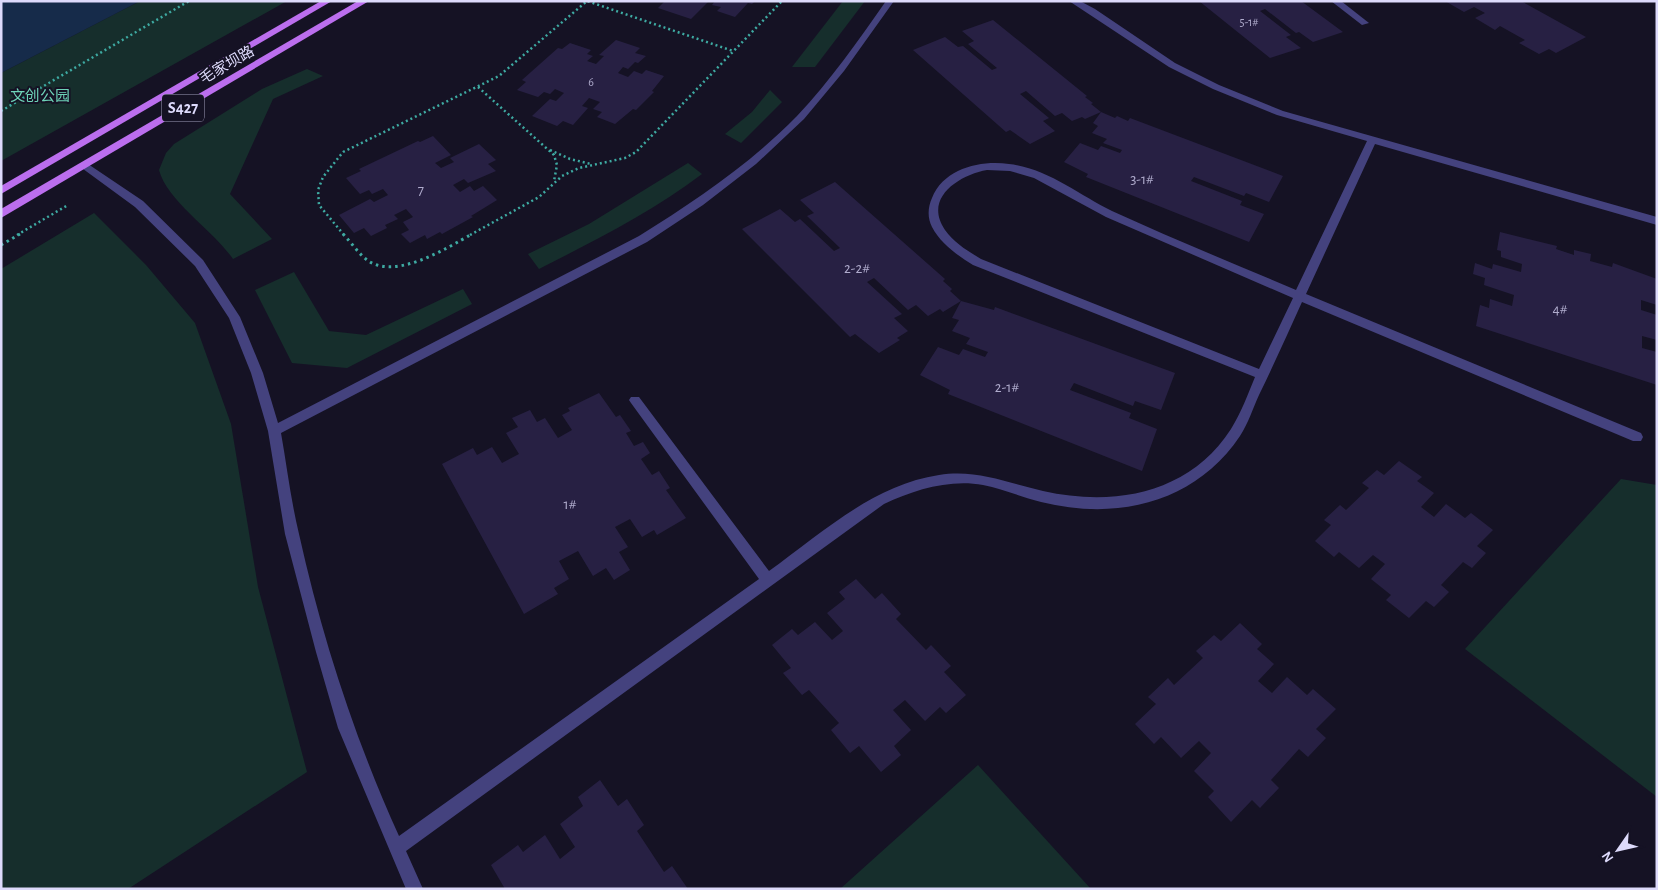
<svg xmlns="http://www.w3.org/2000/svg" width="1658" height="890" font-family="'Alegreya Sans','Noto Sans SC',sans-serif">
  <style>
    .green { fill: #162e2c }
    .water { fill: #162b4a }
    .building { fill: #272043 }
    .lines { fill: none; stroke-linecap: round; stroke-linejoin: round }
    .path-far1 { stroke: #3eaaa2; stroke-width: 2.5; stroke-dasharray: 2 3; stroke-linecap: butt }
    .path { stroke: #3eaaa2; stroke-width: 3; stroke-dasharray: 2.5 4; stroke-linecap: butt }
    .minor { fill: #44427e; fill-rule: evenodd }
    .major { fill: #bb6eee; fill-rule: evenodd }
    .labels { text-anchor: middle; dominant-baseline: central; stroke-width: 4; stroke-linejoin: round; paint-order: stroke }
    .far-number-label { font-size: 12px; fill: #b0accd }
    .far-street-label { font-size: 15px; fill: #dddafb; stroke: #151224 }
    .far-park-label { font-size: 15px; fill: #6ed3b8; stroke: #151224 }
    .number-label { font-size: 15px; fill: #b0accd }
    .shield { fill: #151224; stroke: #a19eba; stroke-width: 1 }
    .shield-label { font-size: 16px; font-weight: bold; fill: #dddafb }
  </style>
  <rect width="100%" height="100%" fill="#151224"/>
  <g class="green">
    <polygon points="140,1 287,1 1,161 1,73"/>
    <polygon points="843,1 865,1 815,67 792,67"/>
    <path d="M307 69 323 76 273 99 230 194 272 239 233 259C214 231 167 201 159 170L166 153 174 144 262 89Z"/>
    <polygon points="770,90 782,102 741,143 725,134 752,112"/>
    <path d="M688 163 702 174C652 212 594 241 539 269L528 254 589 224Z"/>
    <polygon points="94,213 146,265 195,323 231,424 258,587 307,772 128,889 1,889 1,269"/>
    <polygon points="294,272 329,331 366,335 463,289 472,304 347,368 292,363 255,290"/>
    <polygon points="1621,479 1657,485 1657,797 1465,649"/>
    <polygon points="978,765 1091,889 840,889"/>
  </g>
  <polygon class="water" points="1,1 140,1 1,73"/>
  <g class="building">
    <polygon points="665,1 709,1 691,19 658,8"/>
    <polygon points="715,1 755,1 752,4 748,3 735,17 717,11 721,7 712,5"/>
    <polygon points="1199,1 1301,1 1343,32 1313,42 1299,32 1296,33 1265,9 1260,11 1291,35 1286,37 1301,48 1270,58"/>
    <polygon points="1445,1 1521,1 1586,37 1556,53 1549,49 1539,54 1519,43 1525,40 1500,26 1495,30 1475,18 1485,13 1474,7 1464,12"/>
    <polygon points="993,20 1087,96 1085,97 1093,103 1091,104 1101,112 1115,118 1117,116 1128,121 1130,118 1283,176 1269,202 1246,193 1244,196 1194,177 1191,181 1242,201 1240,205 1264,214 1249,242 1086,177 1088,174 1064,162 1080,143 1098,150 1101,146 1120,153 1122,150 1103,143 1107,139 1092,133 1098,126 1093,123 1101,112 1085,119 1082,117 1072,121 1062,113 1055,116 1026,91 1020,94 1049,118 1043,121 1055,131 1030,144 1010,130 1006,132 913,50 945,37 958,47 963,46 992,70 997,68 968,44 974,41 962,31"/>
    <polygon points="616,40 640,48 635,53 646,56 638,63 635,62 628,69 623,67 618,73 628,77 634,71 642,74 646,70 664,76 652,91 654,92 636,110 633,109 615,124 597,117 602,112 593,109 600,102 589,98 582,106 588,108 573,125 563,121 557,126 532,116 550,99 556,101 564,93 555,89 550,94 544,92 538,97 517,90 526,82 522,80 558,48 562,49 570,43 591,50 587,54 593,56 587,61 596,64 604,56 599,55"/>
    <polygon points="433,136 451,155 435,163 441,168 454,162 450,158 479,144 496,160 488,164 496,171 468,183 464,179 453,185 460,192 470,186 474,191 483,186 497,200 471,216 473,217 442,234 440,232 427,239 425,235 410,243 401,234 409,230 403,222 413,217 406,209 394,215 398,219 385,225 387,228 371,236 364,228 354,233 339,215 370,199 374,202 388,195 383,189 372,194 369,190 360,194 346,178 361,171 359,169 418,141 420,142"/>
    <polygon points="835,182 945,279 943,281 952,289 950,291 961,301 943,312 940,309 928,316 916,305 908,310 874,278 867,282 902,314 894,318 908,331 897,338 900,340 879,353 855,334 850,337 742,229 780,209 795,222 800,219 834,251 840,248 807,216 814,213 800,200"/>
    <polygon points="1500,232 1557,246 1556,249 1574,255 1574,250 1591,254 1590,261 1612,267 1613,263 1657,279 1657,305 1641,300 1641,310 1657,315 1657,340 1642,336 1642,348 1657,352 1657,385 1476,326 1480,305 1489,308 1490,299 1512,306 1514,295 1484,285 1485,278 1473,274 1475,263 1492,269 1493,264 1521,272 1522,264 1501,257 1501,251 1497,250"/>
    <polygon points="961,301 994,310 995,307 1175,373 1161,410 1135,401 1133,406 1074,383 1070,390 1131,413 1129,418 1157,429 1142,471 948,394 950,390 920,375 938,347 959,355 963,349 985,357 988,352 966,344 970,338 952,331 959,320 952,318"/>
    <polygon points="599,393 616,417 620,415 631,431 626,433 634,446 643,442 650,453 641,459 652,475 659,471 670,488 666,490 686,518 657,535 654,530 642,537 630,519 615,527 628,547 619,552 630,570 614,580 606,568 593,576 578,551 559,561 569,579 554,588 558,594 524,614 442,464 473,448 477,455 492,447 502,463 519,454 506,433 518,427 512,418 530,410 537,422 545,418 558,438 572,430 562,415 570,411 568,408"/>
    <polygon points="1399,461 1422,477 1417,481 1434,493 1421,507 1434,517 1446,504 1465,518 1471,513 1493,530 1477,546 1486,553 1472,568 1463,562 1441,585 1449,592 1434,607 1426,601 1409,618 1386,600 1391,595 1371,579 1385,564 1373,555 1359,568 1339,552 1334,557 1315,541 1331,525 1324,520 1340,505 1346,510 1369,488 1362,483 1377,470 1384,475"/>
    <polygon points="856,579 875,599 882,593 901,614 896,619 926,650 931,645 951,666 944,672 966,695 946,713 940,707 925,721 905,700 893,710 911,730 894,746 901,755 881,772 859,746 850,753 831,730 839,723 809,690 802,695 783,673 791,668 772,645 792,629 798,635 815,622 832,640 843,631 827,613 845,599 839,592"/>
    <polygon points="1240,623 1262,644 1257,649 1274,664 1258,681 1272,693 1287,677 1307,695 1313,689 1336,709 1316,729 1326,738 1308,757 1299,749 1271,780 1279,788 1260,808 1252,800 1231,822 1208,797 1214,791 1194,771 1211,753 1199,741 1181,758 1161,737 1154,744 1135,724 1156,704 1148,697 1168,678 1174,685 1203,658 1196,651 1214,635 1221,641"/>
    <polygon points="600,780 618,806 627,799 644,825 637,831 664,872 672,866 688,889 505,889 491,865 518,845 523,852 545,835 560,859 575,847 560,824 583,806 578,797"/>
  </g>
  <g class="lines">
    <g class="path-far1">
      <polyline points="478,87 554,155 557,165 554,181"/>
      <polyline points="1,111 189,1"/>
      <polyline points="550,150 570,159 591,164"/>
      <polyline points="17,235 68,205"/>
      <polyline points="344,235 319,205 318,190 323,177 343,152 499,76 587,1 733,51"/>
      <polyline points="470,235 539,197 562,176 579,168 625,158 636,152 782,1"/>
    </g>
    <g class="path">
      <path d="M343 234C351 242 358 253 367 260 395 281 447 248 472 234"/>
      <polyline points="1,245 20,234"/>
    </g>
    <g class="minor">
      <path d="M886 1H894L844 71 804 119 756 164 703 205 647 242 281 433C287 467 291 501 299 534 322 638 355 739 399 836L759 579 631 403 629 400 631 397H639L769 571C822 533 873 485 939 475 977 469 1007 483 1043 491 1114 507 1189 494 1231 429 1241 413 1248 394 1255 377L973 265C957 255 941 244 932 227 927 217 928 207 932 198 944 168 981 160 1009 164 1047 168 1079 195 1112 211 1173 239 1235 264 1296 290L1367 141 1277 115 1213 89 1169 67 1069 1H1080L1095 9 1175 63 1219 85 1283 111 1657 217V225L1375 144 1306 294 1641 433 1643 437 1641 441H1633L1302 302C1288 333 1274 364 1259 395 1253 408 1248 424 1240 436 1195 503 1117 521 1041 502 1021 497 1003 489 983 485 949 479 914 490 884 504L406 851 423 889H406L338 728 316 652 285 534 268 431 251 373 229 318 195 266 135 207 79 166 80 164H88L143 201 203 260 240 317 263 373 278 423 639 236C695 201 750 164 797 116 830 81 858 41 886 1ZM987 170 1010 171 1034 178 1106 217 1293 298 1259 369 981 259C968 251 954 243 945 230 923 198 959 175 987 170Z"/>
      <polygon points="1331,1 1341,1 1369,23 1362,25"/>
    </g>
    <g class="major">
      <polygon points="321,1 332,1 1,194 1,186"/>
      <polygon points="358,1 369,1 1,218 1,209"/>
    </g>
  </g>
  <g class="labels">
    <g class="far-number-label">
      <text x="1249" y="22">5-1#</text>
      <text x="591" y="82">6</text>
    </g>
    <g class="far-street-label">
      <text transform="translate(227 65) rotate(-30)">毛家坝路</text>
    </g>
    <g class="far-park-label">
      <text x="40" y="96">文创公园</text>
    </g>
    <g class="number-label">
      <text x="1142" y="179">3-1#</text>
      <text x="421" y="190">7</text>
      <text x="857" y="268">2-2#</text>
      <text x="1560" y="309">4#</text>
      <text x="1007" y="387">2-1#</text>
      <text x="570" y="504">1#</text>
    </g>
    <rect class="shield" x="162" y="94.5" width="42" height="27" rx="4"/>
    <g class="shield-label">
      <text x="183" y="108">S427</text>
    </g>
  </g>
  <rect width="1658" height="890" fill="none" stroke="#dddafb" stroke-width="5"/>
  <g transform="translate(1618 850) rotate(236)" stroke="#151224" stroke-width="4" paint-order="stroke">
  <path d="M0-4L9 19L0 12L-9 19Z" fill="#dddafb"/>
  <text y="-8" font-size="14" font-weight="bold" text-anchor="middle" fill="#dddafb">N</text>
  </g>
</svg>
